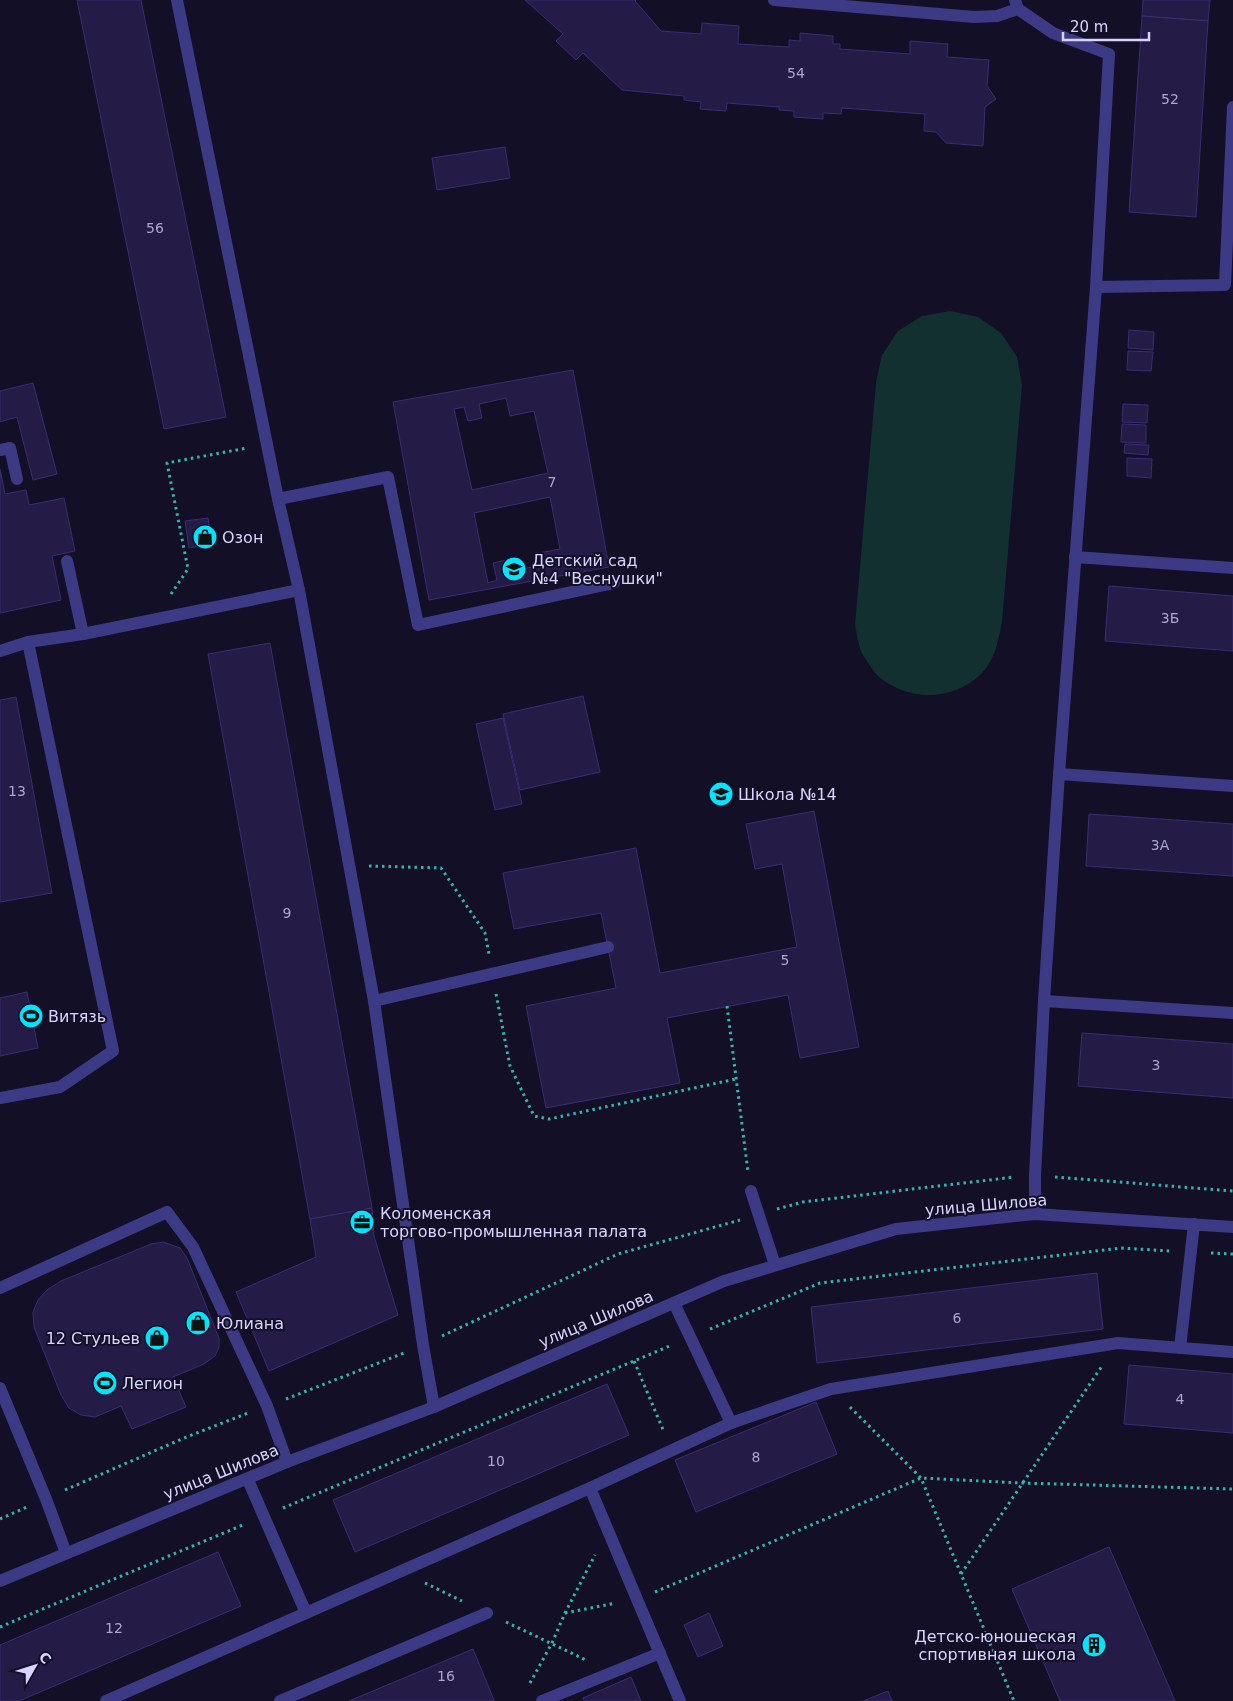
<svg xmlns="http://www.w3.org/2000/svg" width="1233" height="1701" font-family="'DejaVu Sans',sans-serif">
  <style>
    .green { fill: #12302f }
    .building { fill: #241b47; stroke: #3b2d73; fill-rule: evenodd }
    .lines { fill: none; stroke-linecap: round; stroke-linejoin: round }
    .path { stroke: #2fb8b0; stroke-width: 3; stroke-dasharray: 2.5 4; stroke-linecap: butt }
    .minor { stroke: #3d3a85; stroke-width: 12 }
    .labels { text-anchor: middle; dominant-baseline: central; stroke-width: 4; stroke-linejoin: round; paint-order: stroke }
    .number-label { font-size: 14px; fill: #aca6d1 }
    .poi-label { font-size: 16px; fill: #d9d4ff; stroke: #130f26; text-anchor: start }
    .street-label { font-size: 16px; fill: #d9d4ff; stroke: #130f26 }
  </style>
  <rect width="100%" height="100%" fill="#130f26"/>
  <path class="green" d="M950 311 978 317 1001 333 1017 357 1022 385 1002 622C998 641 995 661 980 675 952 701 908 702 878 676 873 671 867 661 863 655 858 646 857 634 855 625L876 382 882 355 898 331 922 316Z"/>
  <g class="building">
    <polygon points="77,0 141,0 226,417 164,429"/>
    <polygon points="525,0 636,0 635,1 661,31 701,34 702,23 739,26 738,44 789,47 789,40 800,41 800,33 833,36 833,44 840,44 840,49 910,54 910,41 948,44 947,57 989,60 987,86 996,99 985,107 983,146 946,143 936,132 924,131 925,114 842,108 841,114 823,113 823,119 794,117 794,111 779,110 779,107 727,103 726,111 700,109 701,102 684,100 684,96 622,90 583,53 576,60 556,41 563,34"/>
    <polygon points="1143,0 1210,0 1208,21 1142,16"/>
    <polygon points="1142,16 1208,21 1196,217 1129,212"/>
    <polygon points="505,147 510,178 437,190 432,158"/>
    <polygon points="1129,330 1154,332 1153,350 1128,348"/>
    <polygon points="1128,351 1153,352 1151,371 1127,370"/>
    <path d="M573 370 609 567 429 600 393 402ZM506 398 510 416 534 411 548 473 472 490 454 409 464 407 468 421 482 418 479 404ZM550 497 560 549 539 553 541 565 513 571 511 559 493 563 497 580 488 583 474 513Z"/>
    <polygon points="33,383 57,474 33,480 17,417 0,422 0,391"/>
    <polygon points="1123,404 1148,405 1147,423 1122,422"/>
    <polygon points="1122,424 1146,425 1146,443 1121,442"/>
    <polygon points="1125,444 1149,445 1148,455 1124,453"/>
    <polygon points="1127,458 1152,459 1151,478 1127,476"/>
    <polygon points="0,469 5,494 26,490 29,505 64,498 75,551 52,556 61,600 0,613"/>
    <polygon points="208,518 212,544 189,548 185,521"/>
    <polygon points="1109,586 1233,596 1233,651 1105,641"/>
    <polygon points="270,643 372,1208 310,1219 208,654"/>
    <polygon points="583,696 600,772 520,790 503,714"/>
    <polygon points="16,697 52,893 0,902 0,700"/>
    <polygon points="503,718 522,804 495,810 476,724"/>
    <polygon points="814,811 859,1047 800,1058 788,995 667,1018 680,1083 546,1108 526,1006 616,988 601,913 514,929 503,873 636,848 660,973 797,947 782,864 755,869 746,824"/>
    <polygon points="1089,814 1233,824 1233,876 1086,866"/>
    <polygon points="27,992 38,1048 0,1056 0,998"/>
    <polygon points="1082,1033 1233,1044 1233,1098 1078,1086"/>
    <polygon points="372,1208 374,1236 398,1315 269,1371 236,1292 316,1257 310,1219"/>
    <polygon points="163,1242 180,1248 187,1258 219,1338 219,1347 215,1356 204,1364 173,1377 186,1407 132,1429 121,1406 95,1417 81,1415 69,1408 61,1395 34,1327 33,1312 38,1300 47,1290 61,1281 151,1244"/>
    <polygon points="1097,1273 1103,1329 817,1363 811,1307"/>
    <polygon points="1129,1365 1233,1374 1233,1433 1124,1424"/>
    <polygon points="607,1384 629,1435 355,1552 333,1500"/>
    <polygon points="816,1402 837,1454 696,1512 675,1460"/>
    <polygon points="1109,1547 1122,1577 1175,1701 1060,1701 1012,1589"/>
    <polygon points="218,1552 241,1606 19,1701 0,1701 0,1645"/>
    <polygon points="709,1613 723,1646 698,1657 684,1625"/>
    <polygon points="473,1649 494,1700 491,1701 349,1701"/>
    <polygon points="631,1677 641,1701 584,1701 583,1698"/>
    <polygon points="888,1691 892,1701 863,1701"/>
  </g>
  <g class="lines">
    <g class="path">
      <polyline points="171,594 188,569 167,463 247,448"/>
      <polyline points="369,866 441,868 485,933 489,954"/>
      <polyline points="496,994 510,1066 534,1116 549,1119 736,1079"/>
      <polyline points="727,1006 748,1172"/>
      <polyline points="1055,1177 1233,1191"/>
      <polyline points="777,1209 803,1202 1014,1177"/>
      <polyline points="1211,1253 1233,1254"/>
      <polyline points="710,1329 820,1283 1121,1248 1170,1251"/>
      <polyline points="442,1336 618,1254 740,1220"/>
      <polyline points="634,1361 664,1432"/>
      <polyline points="286,1399 404,1353"/>
      <polyline points="850,1407 921,1478 1014,1701"/>
      <polyline points="65,1490 184,1438 248,1413"/>
      <polyline points="283,1508 672,1345"/>
      <polyline points="0,1519 27,1507"/>
      <polyline points="961,1574 1102,1366"/>
      <polyline points="425,1583 462,1601"/>
      <polyline points="655,1592 921,1478 1021,1483 1233,1489"/>
      <polyline points="565,1613 616,1603"/>
      <polyline points="506,1622 586,1660"/>
      <polyline points="0,1627 245,1524"/>
      <polyline points="530,1683 552,1643 565,1613 595,1555"/>
    </g>
    <g class="minor">
      <polyline points="177,0 278,499 299,590 374,1001 423,1345 434,1407"/>
      <polyline points="774,0 974,17 997,16 1018,9"/>
      <polyline points="1015,0 1018,9 1053,33 1109,54 1096,287 1059,774 1044,1001 1035,1175 1035,1214"/>
      <polyline points="1096,287 1225,285 1233,107"/>
      <polyline points="0,450 10,448 17,479"/>
      <polyline points="278,499 388,477 418,625 614,583"/>
      <polyline points="1075,557 1233,568"/>
      <polyline points="67,561 83,634"/>
      <polyline points="0,651 28,642"/>
      <polyline points="1059,774 1233,786"/>
      <polyline points="374,1001 608,947"/>
      <polyline points="1044,1001 1233,1013"/>
      <polyline points="0,1098 60,1087 113,1051 28,642 83,634 299,590"/>
      <polyline points="751,1191 775,1265"/>
      <polyline points="0,1288 167,1212 193,1247 267,1406 287,1462"/>
      <polyline points="674,1303 731,1423"/>
      <polyline points="1180,1348 1194,1224"/>
      <polyline points="0,1388 46,1499 66,1553"/>
      <polyline points="248,1480 306,1613"/>
      <polyline points="590,1488 680,1701"/>
      <polyline points="0,1581 287,1462 434,1407 724,1281 896,1229 1035,1214 1233,1227"/>
      <polyline points="106,1701 590,1488 731,1423 831,1389 1118,1343 1233,1352"/>
      <polyline points="280,1701 487,1613"/>
      <polyline points="542,1701 660,1653"/>
    </g>
  </g>
  <defs>
    <symbol id="shop-disc" viewBox="-11 -11 22 22"><circle r="9.5" fill="#00e5ff" stroke="#130f26"/><path d="M-5-2.5h2.3a2.7 3.5 0 0 1 5.4 0H5L5.5 6h-11ZM-1.5-2.5h3a1.5 2.3 0 0 0-3 0Z" fill="#111"/></symbol>
    <symbol id="school-disc" viewBox="-11 -11 22 22"><circle r="9.5" fill="#00e5ff" stroke="#130f26"/><path d="M0-5L7-2L0 1L-7-2ZM-4 1L0 2.5L4 1V4Q0 6-4 4Z" fill="#111"/></symbol>
    <symbol id="stadium-disc" viewBox="-11 -11 22 22"><circle r="9.5" fill="#00e5ff" stroke="#130f26"/><path d="M0-5a6.5 5 0 1 0 0 10a6.5 5 0 1 0 0-10ZM-3.5-1.8h7v3.6h-7Z" fill="#111"/></symbol>
    <symbol id="office-disc" viewBox="-11 -11 22 22"><circle r="9.5" fill="#00e5ff" stroke="#130f26"/><path d="M-6-3h4V-5.5h4V-3h4V5H-6ZM-1-4.5V-3h2v-1.5ZM-6 0V1H6V0Z" fill="#111"/></symbol>
    <symbol id="building-disc" viewBox="-11 -11 22 22"><circle r="9.5" fill="#00e5ff" stroke="#130f26"/><path d="M-4-6H4V6H1V3H-1V6H-4ZM-2.5-4.3h1.7v1.8h-1.7ZM.8-4.3h1.7v1.8H.8ZM-2.5-1h1.7V.8h-1.7ZM.8-1h1.7V.8H.8Z" fill="#111"/></symbol>
  </defs>
  <g fill-rule="evenodd">
    <use href="#shop-disc" x="191" y="523" width="28" height="28"/>
    <use href="#school-disc" x="500" y="555" width="28" height="28"/>
    <use href="#school-disc" x="707" y="780" width="28" height="28"/>
    <use href="#stadium-disc" x="17" y="1002" width="28" height="28"/>
    <use href="#office-disc" x="348" y="1208" width="28" height="28"/>
    <use href="#shop-disc" x="184" y="1309" width="28" height="28"/>
    <use href="#shop-disc" x="143" y="1324" width="28" height="28"/>
    <use href="#stadium-disc" x="91" y="1369" width="28" height="28"/>
    <use href="#building-disc" x="1080" y="1631" width="28" height="28"/>
  </g>
  <g class="labels">
    <g class="number-label">
      <text x="796" y="73">54</text>
      <text x="1170" y="99">52</text>
      <text x="155" y="228">56</text>
      <text x="552" y="482">7</text>
      <text x="1170" y="618">3Б</text>
      <text x="17" y="791">13</text>
      <text x="1160" y="845">3А</text>
      <text x="287" y="913">9</text>
      <text x="785" y="960">5</text>
      <text x="1156" y="1065">3</text>
      <text x="957" y="1318">6</text>
      <text x="1180" y="1399">4</text>
      <text x="756" y="1457">8</text>
      <text x="496" y="1461">10</text>
      <text x="114" y="1628">12</text>
      <text x="446" y="1676">16</text>
    </g>
    <g class="poi-label">
      <text x="222" y="537">Озон</text>
      <text x="532" y="560">Детский сад<tspan x="532" dy="18">№4 "Веснушки"</tspan></text>
      <text x="738" y="794">Школа №14</text>
      <text x="48" y="1016">Витязь</text>
      <text x="380" y="1213">Коломенская<tspan x="380" dy="18">торгово-промышленная палата</tspan></text>
      <text x="216" y="1323">Юлиана</text>
      <text x="140" y="1338" text-anchor="end">12 Стульев</text>
      <text x="122" y="1383">Легион</text>
      <text x="1076" y="1636" text-anchor="end">Детско-юношеская<tspan x="1076" dy="18">спортивная школа</tspan></text>
    </g>
    <g class="street-label">
      <text transform="translate(986 1205) rotate(-5)">улица Шилова</text>
      <text transform="translate(596 1319) rotate(-23)">улица Шилова</text>
      <text transform="translate(221 1472) rotate(-22)">улица Шилова</text>
    </g>
  </g>
  <g transform="translate(35 1666) rotate(51)" stroke="#130f26" stroke-width="4" paint-order="stroke">
  <path d="M0-4L9 19L0 12L-9 19Z" fill="#d9d4ff"/>
  <text y="-8" font-size="14" font-weight="bold" text-anchor="middle" fill="#d9d4ff">С</text>
  </g>
  <path d="M1063 32v8h86v-8" fill="none" stroke="#d9d4ff" stroke-width="2.5"/>
  <text x="1070" y="32" font-size="15" fill="#d9d4ff" stroke="#130f26" stroke-width="4" paint-order="stroke">20 m</text>
</svg>
